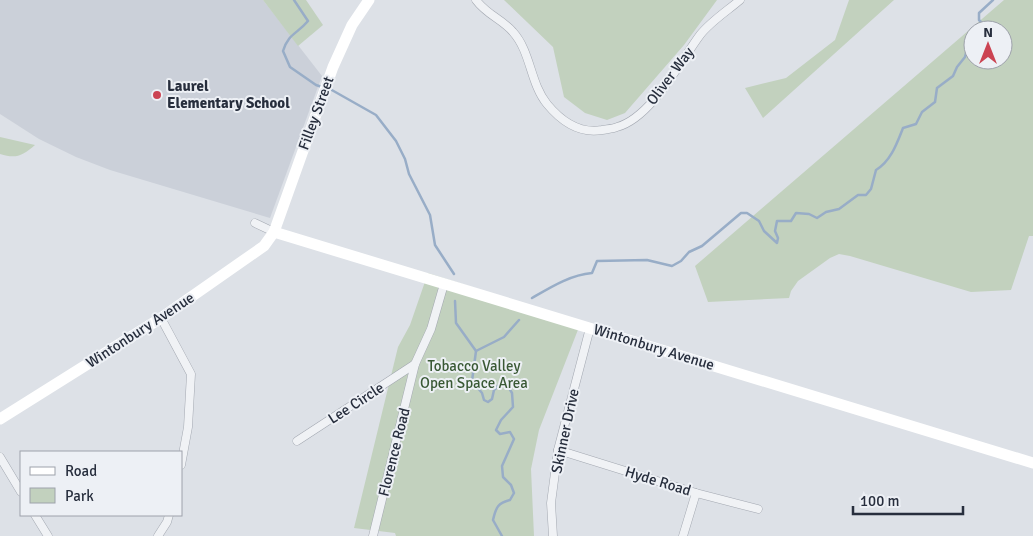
<svg xmlns="http://www.w3.org/2000/svg" width="1033" height="536" font-family="Signika,sans-serif">
  <style>
    .built { fill: #cbd0d9 }
    .green { fill: #c2d1be; fill-rule: evenodd }
    .lines { fill: none; stroke-linecap: round; stroke-linejoin: round }
    .stream { stroke: #98adc7; stroke-width: 2.5 }
    .street-casing { stroke: #a3a8b1; stroke-width: 9 }
    .street { stroke: #f0f2f5; stroke-width: 8 }
    .secondary { stroke: #fff; stroke-width: 11 }
    .poi-dot { fill: #cb4352; stroke: #edf0f5; stroke-width: 2 }
    .labels { text-anchor: middle; dominant-baseline: central; stroke-width: 4; stroke-linejoin: round; paint-order: stroke }
    .street-label { font-size: 15px; fill: #272e3d; stroke: #edf0f5 }
    .poi-label { font-size: 15px; font-weight: bold; fill: #272e3d; stroke: #edf0f5; text-anchor: start }
    .park-label { font-size: 15px; fill: #3a5935; stroke: #edf0f5 }
  </style>
  <rect width="100%" height="100%" fill="#dde1e7"/>
  <polygon class="built" points="0,0 263,0 322,76 270,218 110,170 76,157 39,139 0,114"/>
  <g class="green">
    <polygon points="263,0 306,0 323,25 298,46"/>
    <polygon points="504,0 717,0 684,45 625,113 607,120 585,113 564,97 553,47"/>
    <polygon points="849,0 894,0 763,118 745,88 786,78 835,40"/>
    <path d="M1004 0H1033V236H1029L1011 290 971 292 850 256 839 254 830 258 798 281 791 291 789 298 708 302 695 266ZM973 30H1003V60H973Z"/>
    <path d="M0 137 35 145C22 156 16 159 0 154Z"/>
    <polygon points="428,273 581,322 539,430 531,469 534,536 396,536 395,533 354,528 398,347 410,325"/>
  </g>
  <g class="lines">
    <g class="stream">
      <path d="M294 0 308 21C297 34 288 34 283 51L290 67 316 85 322 87"/>
      <polyline points="989,30 979,20 979,13 993,0"/>
      <polyline points="330,89 376,115 396,141 405,159 409,174 430,215 435,245 454,274"/>
      <path d="M532 298C551 287 570 275 592 273L597 261 647 260 672 266 681 261 689 252 702 246 741 213H747L759 221 764 231 777 243 778 238 775 231 777 221H791L796 213 809 214 817 218 826 212 839 209 858 195H866L871 189 876 170C891 161 897 143 903 128L916 124 922 112 935 102 937 88 953 76 957 67 965 57 969 41 973 38"/>
      <path d="M455 301 456 323 476 351 472 381 482 393 484 400 488 402 492 399 494 390 501 383H506L512 393 513 407 501 420 496 430 500 434 510 432 514 439 502 466 503 477 511 485 514 493 510 500C498 503 496 507 493 520L502 536"/>
      <polyline points="476,351 504,337 519,320"/>
    </g>
    <defs>
      <g id="street">
        <path d="M476 0C487 15 502 19 513 32 531 52 530 83 547 104 561 121 579 134 602 130 607 129 613 129 617 127 651 118 680 62 700 35 710 22 727 11 740 0"/>
        <polyline points="255,223 274,232"/>
        <polyline points="161,318 191,374 188,427 181,465"/>
        <polyline points="297,441 415,364"/>
        <polyline points="558,450 696,493 758,509"/>
        <polyline points="0,457 21,492"/>
        <polyline points="35,515 48,536"/>
        <polyline points="158,536 167,522 169,515"/>
        <polyline points="373,536 415,364 431,329 444,284"/>
        <polyline points="553,536 551,503 558,450 590,328"/>
        <polyline points="683,536 696,493"/>
      </g>
    </defs>
    <use href="#street" class="street-casing"/>
    <use href="#street" class="street"/>
    <g class="secondary">
      <polyline points="274,232 1033,463"/>
      <polyline points="0,419 161,318 264,246 274,232 333,67 352,25 369,0"/>
    </g>
  </g>
  <circle class="poi-dot" cx="157" cy="95" r="5"/>
  <g class="labels">
    <g class="street-label">
      <text transform="translate(670 76) rotate(-53)">Oliver Way</text>
      <text transform="translate(316 113) rotate(-70)">Filley Street</text>
      <text transform="translate(140 330) rotate(-33)">Wintonbury Avenue</text>
      <text transform="translate(654 347) rotate(17)">Wintonbury Avenue</text>
      <text transform="translate(356 403) rotate(-33)">Lee Circle</text>
      <text transform="translate(565 431) rotate(-78)">Skinner Drive</text>
      <text transform="translate(394 452) rotate(-76)">Florence Road</text>
      <text transform="translate(658 481) rotate(17)">Hyde Road</text>
    </g>
    <g class="poi-label">
      <text x="167" y="86">Laurel<tspan x="167" dy="17">Elementary School</tspan></text>
    </g>
    <g class="park-label">
      <text x="474" y="366">Tobacco Valley<tspan x="474" dy="17">Open Space Area</tspan></text>
    </g>
  </g>
  <rect x="20" y="451" width="162" height="65" fill="#edf0f5" stroke="#9ea2ab"/>
  <rect x="30" y="467" width="25" height="8" fill="#ffffff" stroke="#9ea2ab"/>
  <text x="65" y="476" font-size="15" fill="#272e3d">Road</text>
  <rect x="30" y="488" width="25" height="15" fill="#c2d1be" stroke="#9ea2ab"/>
  <text x="65" y="501" font-size="15" fill="#272e3d">Park</text>
  <g transform="translate(988 45)"><circle r="24" fill="#edf0f5" stroke="#9ea2ab"/>
  <path d="M0-4L9 19L0 12L-9 19Z" fill="#cb4352"/>
  <text y="-8" font-size="14" font-weight="bold" text-anchor="middle" fill="#272e3d">N</text>
  </g>
  <path d="M853 506v8h110v-8" fill="none" stroke="#272e3d" stroke-width="2.5"/>
  <text x="860" y="506" font-size="15" fill="#272e3d" stroke="#edf0f5" stroke-width="4" paint-order="stroke">100 m</text>
</svg>
